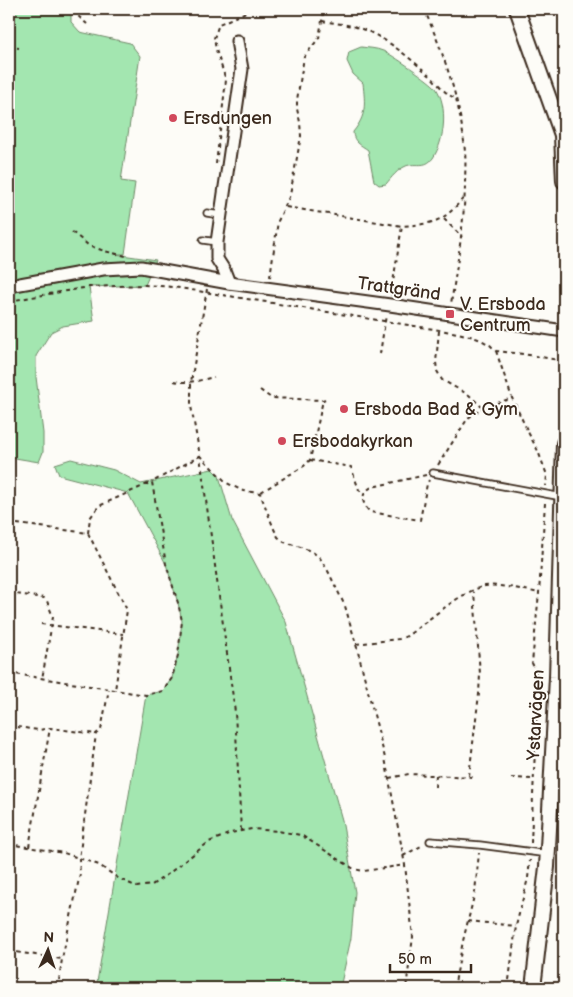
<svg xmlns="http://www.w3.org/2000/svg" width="573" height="997" font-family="'Balsamiq Sans',sans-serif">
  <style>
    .green { fill: #a3e6b0; stroke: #6f8867 }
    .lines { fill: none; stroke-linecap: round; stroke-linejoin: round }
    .service-casing { stroke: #3b2a1e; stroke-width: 9 }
    .minor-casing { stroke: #3b2a1e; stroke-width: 15 }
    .tertiary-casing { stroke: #3b2a1e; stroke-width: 18 }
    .path { stroke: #3b2a1e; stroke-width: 2; stroke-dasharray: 4 4; stroke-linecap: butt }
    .service { stroke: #fdfcf7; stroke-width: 5.5 }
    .minor { stroke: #fdfcf7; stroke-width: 11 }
    .tertiary { stroke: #fdfcf7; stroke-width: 14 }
    .poi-dot { fill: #d1495b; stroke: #fdfcf7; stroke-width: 2 }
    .labels { text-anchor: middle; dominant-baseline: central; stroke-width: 4; stroke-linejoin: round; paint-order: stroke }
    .poi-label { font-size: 18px; fill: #3b2a1e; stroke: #fdfcf7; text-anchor: start }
    .street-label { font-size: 18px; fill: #3b2a1e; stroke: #fdfcf7 }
  </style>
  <rect width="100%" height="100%" fill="#fdfcf7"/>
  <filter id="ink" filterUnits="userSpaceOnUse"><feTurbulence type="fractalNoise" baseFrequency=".02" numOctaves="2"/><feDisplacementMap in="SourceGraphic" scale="10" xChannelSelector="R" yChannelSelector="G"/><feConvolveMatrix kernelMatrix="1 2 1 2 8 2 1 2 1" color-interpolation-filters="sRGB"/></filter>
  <g filter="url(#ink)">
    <g class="green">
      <polygon points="9,9 71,9 71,22 80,32 130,43 140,56 121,181 135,183 125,254 115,254 156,260 145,285 89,287 94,321 63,326 51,332 36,356 36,377 43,433 43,452 39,462 9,457"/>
      <path d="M361 47C368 48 376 48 383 51 390 53 432 82 436 88 448 106 445 140 433 158 425 169 416 162 406 166 397 170 392 177 386 184L379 185 374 181 368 150C361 145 353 142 353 132 367 115 365 104 363 83L353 74 347 61 349 52Z"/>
      <polygon points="71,459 114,470 141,484 212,469 219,476 232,520 286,622 342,820 355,892 351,938 340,988 96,988 146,695 163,691 172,678 178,655 182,621 178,603 166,564 128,493 59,475 55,464"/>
    </g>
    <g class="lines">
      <defs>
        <g id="service">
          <polyline points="207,213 221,215"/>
          <polyline points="203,240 217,242"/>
          <polyline points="433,473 562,497"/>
          <polyline points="430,841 480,845 548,854"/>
        </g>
        <g id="minor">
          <polyline points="229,283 224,270 217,259 217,242 242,69 237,41"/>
          <polyline points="9,286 103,269 141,267 229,283 390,305 564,331"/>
        </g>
        <g id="tertiary">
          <polyline points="517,9 562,135 564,181"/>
          <polyline points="533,988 547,867 557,677 564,443"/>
        </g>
      </defs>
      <use href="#service" class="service-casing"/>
      <use href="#minor" class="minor-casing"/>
      <use href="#tertiary" class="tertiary-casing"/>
      <g class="path">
        <polyline points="78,9 77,15 87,24"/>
        <path d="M424 9C444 54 461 102 465 152 466 163 465 175 465 186 464 226 457 265 451 304"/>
        <polyline points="563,9 564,11"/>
        <path d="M322 21C333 23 346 24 356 27 383 35 406 55 427 73 436 80 444 94 455 98"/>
        <polyline points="9,47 19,48"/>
        <polyline points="216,164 226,80 216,50 214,38 219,24 244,13 249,9"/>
        <path d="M286 207 402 226C434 224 444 222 464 197"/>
        <polyline points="444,219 462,237"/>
        <polyline points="72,232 88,245 104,251 126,256"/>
        <polyline points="270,277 278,221 290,195 301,136 300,122 297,109 297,100 304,57 319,38 324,9"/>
        <polyline points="207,289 191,382 191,406 200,456 227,483 243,491 260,493 274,529 278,537 284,542 304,548 314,553 320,558 328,571 345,606 356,644 385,758 405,865 413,937 406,988"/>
        <polyline points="391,295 402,226"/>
        <polyline points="9,301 89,287 145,285 173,287 458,333 470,336 481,340 490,345 496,351 523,354 564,361"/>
        <polyline points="439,331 436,362 437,371 442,380 469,395 483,408"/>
        <polyline points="496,351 512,398 529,434 538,451 547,475 546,486"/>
        <polyline points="380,354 386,315"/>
        <path d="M174 381C188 384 201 380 214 377"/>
        <polyline points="260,390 271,398 323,400 325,399"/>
        <polyline points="310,460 351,467 359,490 364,494"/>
        <polyline points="438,465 468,418 483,408 512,398"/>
        <path d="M426 475 372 487C360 493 361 503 370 512L420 520 427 484 429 480"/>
        <polyline points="261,492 304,466 310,460 323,400"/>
        <polyline points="545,503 539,593 532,663 538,677 545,677"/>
        <polyline points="9,523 88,533 127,610 115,690"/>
        <polyline points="88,533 90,518 99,506 152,482"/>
        <polyline points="9,593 44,598 47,601 53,617 42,679"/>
        <polyline points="41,624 123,634"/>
        <path d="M356 644 399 639 407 636C428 621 460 592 485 586 500 584 525 590 539 593"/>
        <polyline points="9,673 146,695 163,691 172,678 178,655 182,621 178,603 166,564 152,482 200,456 235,712 241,831"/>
        <polyline points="9,726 39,730 50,728 96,734"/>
        <polyline points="469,776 479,694 480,674 474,592"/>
        <polyline points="389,778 409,774 474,777"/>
        <polyline points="511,778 533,779"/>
        <polyline points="435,787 436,775"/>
        <polyline points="531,843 538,678"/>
        <polyline points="9,844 64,853 99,865 118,878 137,887 152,885 168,874 209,842 231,833 252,829 278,831 301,835 354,869 364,871 405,865"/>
        <polyline points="29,847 50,728"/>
        <polyline points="403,856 423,845"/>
        <polyline points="468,921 516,926"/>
        <polyline points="9,951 62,959"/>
        <polyline points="58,988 62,959 80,874 79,859 96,734 101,730 109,689"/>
        <polyline points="454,988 463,941 475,892 479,853"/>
        <polyline points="508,988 516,926 528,878 530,860"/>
      </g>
      <use href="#service" class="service"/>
      <use href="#minor" class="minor"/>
      <use href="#tertiary" class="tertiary"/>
    </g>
  </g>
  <g class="poi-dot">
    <circle cx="173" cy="118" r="5"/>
    <rect x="445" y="309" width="10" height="10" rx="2.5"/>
    <circle cx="344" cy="409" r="5"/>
    <circle cx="282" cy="441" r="5"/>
  </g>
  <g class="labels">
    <g class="poi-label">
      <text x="183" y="118">Ersdungen</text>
      <text x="460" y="304">V. Ersboda<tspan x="460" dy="21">Centrum</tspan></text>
      <text x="354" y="409">Ersboda Bad &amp; Gym</text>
      <text x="292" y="441">Ersbodakyrkan</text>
    </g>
    <g class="street-label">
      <text transform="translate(399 289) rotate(8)">Trattgränd</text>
      <text transform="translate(536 715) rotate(-87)">Ystarvägen</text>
    </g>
  </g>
  <rect width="573" height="997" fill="none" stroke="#fdfcf7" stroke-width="30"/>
  <rect x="15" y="15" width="543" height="967" fill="none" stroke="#3b2a1e" stroke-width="2" filter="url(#ink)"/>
  <g transform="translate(48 950) rotate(3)" stroke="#fdfcf7" stroke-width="4" paint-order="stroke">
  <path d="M0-4L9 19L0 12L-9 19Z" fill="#3b2a1e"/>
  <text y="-8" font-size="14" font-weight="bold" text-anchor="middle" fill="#3b2a1e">N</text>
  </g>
  <path d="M390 964v8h81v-8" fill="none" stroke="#3b2a1e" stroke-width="2.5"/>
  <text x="398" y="964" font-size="15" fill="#3b2a1e" stroke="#fdfcf7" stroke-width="4" paint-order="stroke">50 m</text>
</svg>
